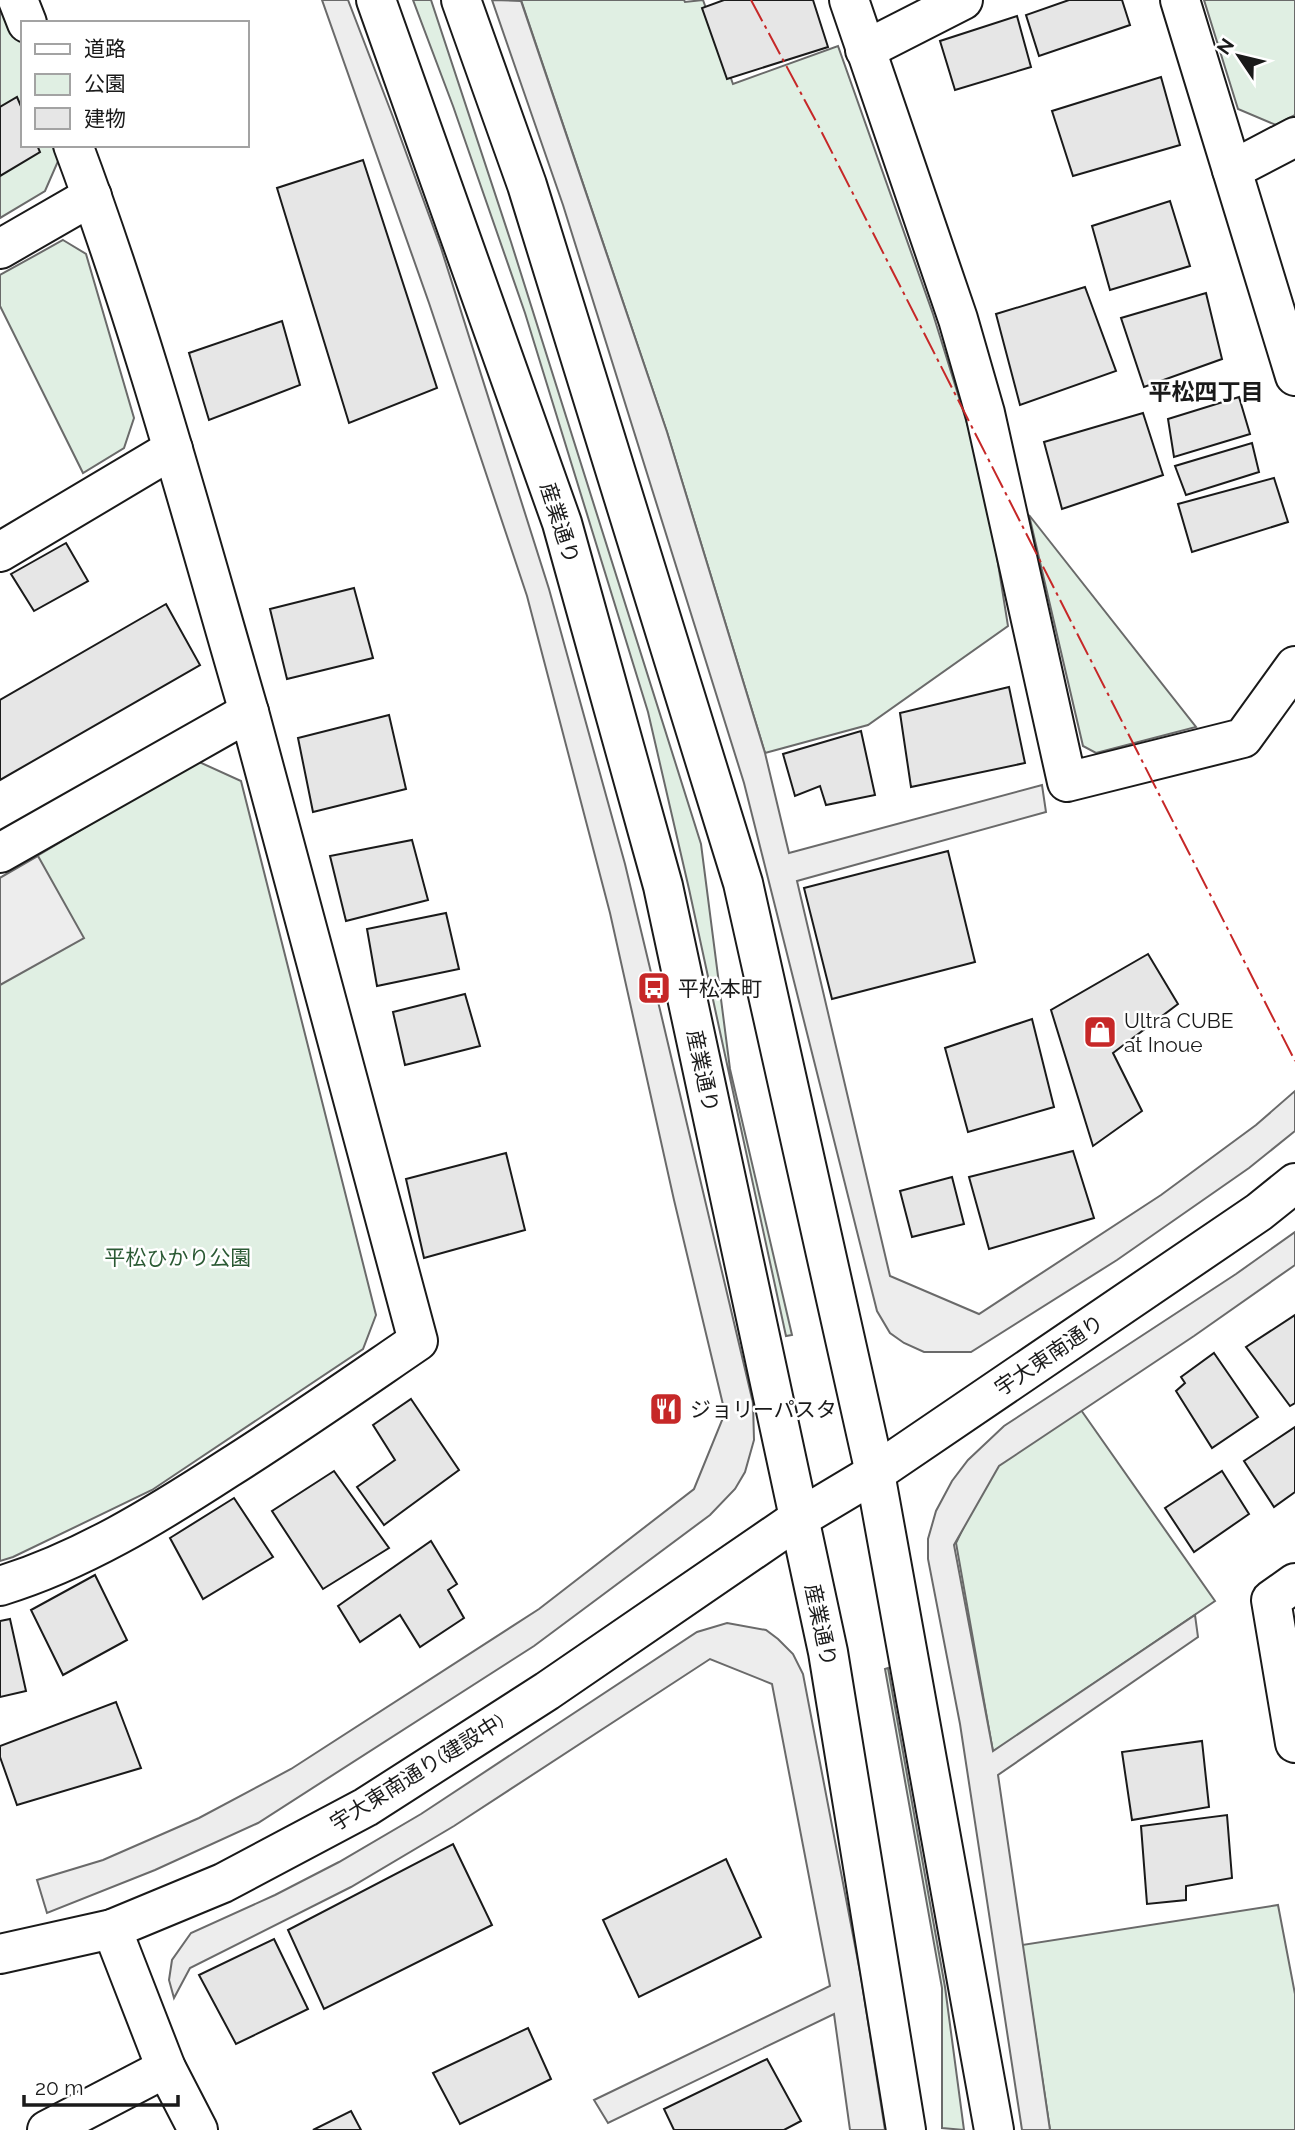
<svg xmlns="http://www.w3.org/2000/svg" width="1295" height="2130" font-family="Raleway,'Noto Sans JP',sans-serif">
  <style>
    .green { fill: #e0efe3; stroke: #6a6a6a; stroke-width: 2 }
    .parking { fill: #ededed; stroke: #6a6a6a; stroke-width: 2 }
    .building { fill: #e6e6e6; stroke: #1a1a1a; stroke-width: 2 }
    .lines { fill: none; stroke-linecap: round; stroke-linejoin: round }
    .street-casing { stroke: #1a1a1a; stroke-width: 42 }
    .secondary-casing { stroke: #1a1a1a; stroke-width: 42 }
    .street { stroke: #fff; stroke-width: 38 }
    .secondary { stroke: #fff; stroke-width: 38 }
    .power { stroke: #c62828; stroke-width: 2; stroke-dasharray: 24 5 3.5 5; stroke-linecap: butt }
    .labels { text-anchor: middle; dominant-baseline: central; stroke-width: 5; stroke-linejoin: round; paint-order: stroke }
    .street-label { font-size: 21px; fill: #1a1a1a; stroke: #fff }
    .poi-label { font-size: 21px; fill: #1a1a1a; stroke: #fff; text-anchor: start }
    .park-label { font-size: 21px; fill: #2b5a34; stroke: #fff }
    .neighbourhood-label { font-size: 23px; font-weight: bold; fill: #1a1a1a; stroke: #fff }
  </style>
  <rect width="100%" height="100%" fill="#fff"/>
  <g class="green">
    <polygon points="0,0 13,19 23,47 23,145 55,145 59,159 45,191 0,218"/>
    <polygon points="413,0 431,0 511,242 701,844 730,1069 792,1335 786,1336 689,889 648,712 525,313 453,106"/>
    <polygon points="521,0 684,0 685,2 703,0 733,84 838,46 933,314 970,433 992,526 1008,626 868,725 765,753 667,432"/>
    <polygon points="1204,0 1295,0 1295,115 1276,125 1238,109"/>
    <polygon points="63,240 86,254 134,418 124,448 83,473 0,306 0,275"/>
    <polygon points="1029,515 1196,727 1096,753 1083,746"/>
    <polygon points="197,761 241,781 376,1315 363,1349 152,1490 13,1557 0,1561 0,878"/>
    <polygon points="1081,1410 1215,1601 993,1752 956,1543 992,1468"/>
    <polygon points="888,1668 945,1987 964,2130 942,2128 942,1988 885,1669"/>
    <polygon points="1278,1905 1295,1994 1295,2130 1050,2130 1022,1945"/>
  </g>
  <g class="parking">
    <polygon points="322,0 348,0 393,117 441,248 549,589 625,864 661,1014 753,1403 754,1440 745,1472 735,1489 710,1515 534,1646 258,1823 155,1870 47,1913 37,1880 103,1860 199,1818 291,1769 539,1609 694,1489 725,1413 674,1200 610,913 527,596 429,303"/>
    <polygon points="492,0 521,1 667,432 765,753 789,853 1042,785 1046,812 797,881 890,1276 979,1314 1161,1195 1256,1125 1295,1091 1295,1131 1249,1168 1117,1260 971,1352 924,1352 904,1343 890,1333 877,1311 744,783 563,205"/>
    <polygon points="38,856 84,938 0,985 0,878"/>
    <polygon points="1295,1232 1295,1265 1194,1336 999,1466 954,1545 993,1751 1195,1615 1198,1637 998,1775 1050,2130 1022,2130 960,1724 928,1559 928,1539 936,1511 952,1481 968,1460 1004,1426 1236,1274"/>
    <polygon points="727,1623 766,1630 778,1639 793,1654 803,1674 861,1977 885,2130 850,2130 834,2014 608,2123 594,2100 830,1986 772,1684 710,1659 454,1826 351,1887 190,1968 174,1998 169,1980 172,1960 191,1933 275,1895 339,1862 421,1814 697,1632"/>
  </g>
  <g class="building">
    <polygon points="724,0 813,0 828,47 727,79 702,8"/>
    <polygon points="1069,0 1122,0 1130,25 1039,56 1026,15"/>
    <polygon points="1017,16 1031,67 955,90 940,41"/>
    <polygon points="1161,77 1180,145 1073,176 1052,111"/>
    <polygon points="17,97 23,111 23,145 37,145 40,152 0,176 0,107"/>
    <polygon points="363,160 437,388 349,423 277,188"/>
    <polygon points="1170,201 1190,266 1110,290 1092,226"/>
    <polygon points="1085,287 1116,371 1020,405 996,314"/>
    <polygon points="1206,293 1222,359 1144,387 1121,318"/>
    <polygon points="282,321 300,385 209,420 189,353"/>
    <polygon points="1239,397 1250,434 1174,457 1168,419"/>
    <polygon points="1143,413 1163,475 1062,509 1044,442"/>
    <polygon points="1252,443 1259,472 1186,495 1175,466"/>
    <polygon points="1274,478 1288,522 1192,552 1178,504"/>
    <polygon points="66,543 88,581 34,611 11,574"/>
    <polygon points="354,588 373,658 287,679 270,609"/>
    <polygon points="166,604 200,665 0,780 0,700"/>
    <polygon points="1009,687 1025,763 911,787 900,713"/>
    <polygon points="389,715 406,789 313,812 298,738"/>
    <polygon points="861,731 875,795 826,805 820,786 795,796 783,754"/>
    <polygon points="412,840 428,900 346,921 330,856"/>
    <polygon points="948,851 975,962 832,999 804,888"/>
    <polygon points="446,913 459,969 377,986 367,929"/>
    <polygon points="1148,954 1178,1004 1113,1053 1142,1111 1093,1146 1051,1010"/>
    <polygon points="465,994 480,1046 405,1065 393,1012"/>
    <polygon points="1032,1019 1054,1107 968,1132 945,1048"/>
    <polygon points="1073,1151 1094,1218 989,1249 969,1177"/>
    <polygon points="506,1153 525,1230 424,1258 406,1179"/>
    <polygon points="952,1177 964,1224 912,1237 900,1191"/>
    <polygon points="1295,1315 1295,1403 1290,1406 1246,1347"/>
    <polygon points="1214,1353 1258,1417 1212,1448 1176,1391 1185,1383 1181,1377"/>
    <polygon points="411,1399 459,1470 384,1525 357,1487 395,1460 373,1425"/>
    <polygon points="1295,1427 1295,1492 1274,1507 1244,1461"/>
    <polygon points="334,1471 389,1548 323,1589 272,1511"/>
    <polygon points="1222,1471 1249,1514 1194,1552 1165,1508"/>
    <polygon points="234,1498 273,1557 203,1599 170,1538"/>
    <polygon points="431,1541 457,1584 448,1590 464,1618 420,1647 400,1615 360,1642 338,1606"/>
    <polygon points="95,1575 127,1640 63,1675 31,1610"/>
    <polygon points="10,1619 26,1691 0,1697 0,1621"/>
    <polygon points="116,1702 141,1768 17,1805 0,1757 0,1746"/>
    <polygon points="1202,1741 1209,1807 1132,1820 1122,1752"/>
    <polygon points="1227,1815 1232,1878 1186,1886 1186,1900 1147,1904 1141,1826"/>
    <polygon points="453,1844 492,1925 324,2009 288,1930"/>
    <polygon points="726,1859 761,1937 639,1997 603,1920"/>
    <polygon points="274,1939 308,2009 236,2044 199,1975"/>
    <polygon points="528,2028 551,2079 460,2124 433,2073"/>
    <polygon points="767,2059 801,2121 784,2130 674,2130 664,2109"/>
    <polygon points="351,2111 361,2130 313,2130"/>
  </g>
  <g class="lines">
    <defs>
      <g id="street">
        <polyline points="18,0 27,23"/>
        <polyline points="849,0 958,319 985,413 1067,782 1243,738 1295,666"/>
        <polyline points="1180,0 1295,376"/>
        <polyline points="865,50 963,0"/>
        <path d="M73 145C142 329 194 523 249 712"/>
        <polyline points="1232,170 1295,137"/>
        <polyline points="0,249 92,196"/>
        <polyline points="0,552 173,449"/>
        <path d="M0 853 249 712 418 1341C355 1384 292 1428 227 1469 156 1515 82 1561 0 1586"/>
        <polyline points="1295,1583 1271,1600 1295,1743"/>
        <polyline points="112,1929 166,2068 198,2130"/>
        <polyline points="47,2130 166,2068"/>
      </g>
      <g id="secondary">
        <polyline points="376,0 562,523 663,886 828,1652 906,2130"/>
        <polyline points="461,0 527,185 743,883 875,1473 994,2130"/>
        <polyline points="0,1954 112,1929 223,1883 366,1807 547,1691 798,1519 875,1473 1259,1212 1295,1183"/>
      </g>
    </defs>
    <use href="#street" class="street-casing"/>
    <use href="#secondary" class="secondary-casing"/>
    <use href="#street" class="street"/>
    <use href="#secondary" class="secondary"/>
    <polyline class="power" points="751,0 818,125 1295,1061"/>
  </g>
  <defs>
    <symbol id="bus-square" viewBox="-11 -11 22 22"><rect x="-9" y="-9" width="18" height="18" rx="4" fill="#c62828" stroke="#fff"/><path d="M-5-6H5V4H4V6H2V4H-2V6H-4V4H-5ZM-3.5-4V0h7V-4ZM-3.5 1.2v1.5H-2V1.2ZM2 1.2v1.5H3.5V1.2Z" fill="#fff"/></symbol>
    <symbol id="shop-square" viewBox="-11 -11 22 22"><rect x="-9" y="-9" width="18" height="18" rx="4" fill="#c62828" stroke="#fff"/><path d="M-5-2.5h2.3a2.7 3.5 0 0 1 5.4 0H5L5.5 6h-11ZM-1.5-2.5h3a1.5 2.3 0 0 0-3 0Z" fill="#fff"/></symbol>
    <symbol id="restaurant-square" viewBox="-11 -11 22 22"><rect x="-9" y="-9" width="18" height="18" rx="4" fill="#c62828" stroke="#fff"/><path d="M-5-6h1v4h1v-4h1v4h1v-4h1v5L-1.5 .5V6h-2V.5L-5-1ZM5-6V6H3V1.5H1.5Q1.5-4 5-6Z" fill="#fff"/></symbol>
  </defs>
  <g fill-rule="evenodd">
    <use href="#bus-square" x="635" y="969" width="38" height="38"/>
    <use href="#shop-square" x="1081" y="1013" width="38" height="38"/>
    <use href="#restaurant-square" x="647" y="1390" width="38" height="38"/>
  </g>
  <g class="labels">
    <g class="street-label">
      <text transform="translate(560 523) rotate(72)">産業通り</text>
      <text transform="translate(703 1071) rotate(78)">産業通り</text>
      <text transform="translate(1049 1355) rotate(-34)">宇大東南通り</text>
      <text transform="translate(821 1625) rotate(78)">産業通り</text>
      <text transform="translate(417 1772) rotate(-32)">宇大東南通り(建設中)</text>
    </g>
    <g class="poi-label">
      <text x="678" y="988">平松本町</text>
      <text x="1124" y="1020">Ultra CUBE<tspan x="1124" dy="24">at Inoue</tspan></text>
      <text x="690" y="1409">ジョリーパスタ</text>
    </g>
    <g class="park-label">
      <text x="178" y="1257">平松ひかり公園</text>
    </g>
    <g class="neighbourhood-label">
      <text x="1206" y="391">平松四丁目</text>
    </g>
  </g>
  <rect x="21" y="21" width="228" height="126" fill="#ffffff" stroke="#a3a3a3" stroke-width="2"/>
  <rect x="35" y="44" width="35" height="10" fill="#ffffff" stroke="#a3a3a3" stroke-width="2"/>
  <text x="84" y="56" font-size="21" fill="#1a1a1a">道路</text>
  <rect x="35" y="74" width="35" height="21" fill="#e0efe3" stroke="#a3a3a3" stroke-width="2"/>
  <text x="84" y="91" font-size="21" fill="#1a1a1a">公園</text>
  <rect x="35" y="108" width="35" height="21" fill="#e6e6e6" stroke="#a3a3a3" stroke-width="2"/>
  <text x="84" y="126" font-size="21" fill="#1a1a1a">建物</text>
  <g transform="translate(1239 56) rotate(305)" stroke="#ffffff" stroke-width="5" paint-order="stroke">
  <path d="M0-5L12 26L0 18L-12 26Z" fill="#1a1a1a"/>
  <text y="-10" font-size="19" font-weight="bold" text-anchor="middle" fill="#1a1a1a">N</text>
  </g>
  <path d="M24 2095v10h154v-10" fill="none" stroke="#1a1a1a" stroke-width="3.5"/>
  <text x="35" y="2095" font-size="21" fill="#1a1a1a" stroke="#ffffff" stroke-width="5" paint-order="stroke">20 m</text>
</svg>
